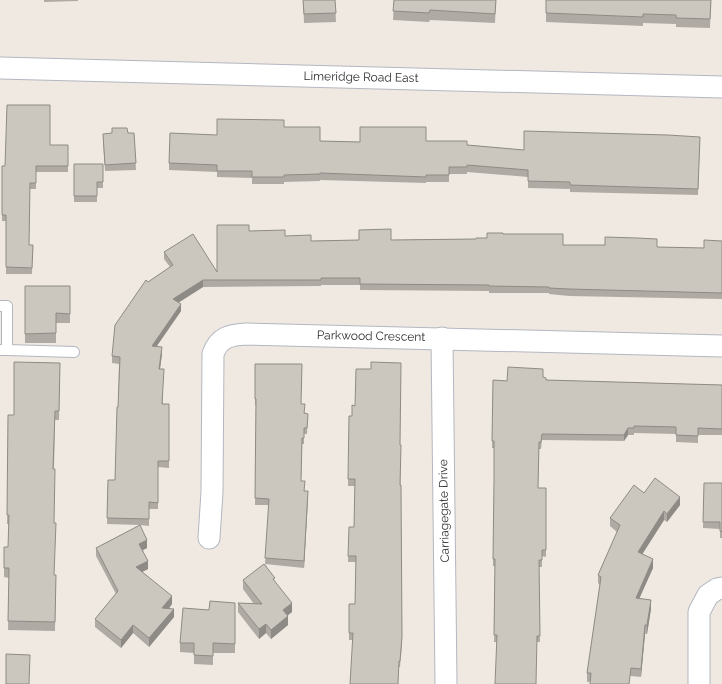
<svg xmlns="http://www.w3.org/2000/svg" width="722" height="684" font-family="Raleway,sans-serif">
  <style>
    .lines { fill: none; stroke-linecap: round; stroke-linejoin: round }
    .lane-casing { stroke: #b4b7c1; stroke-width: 12 }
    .street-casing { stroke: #b4b7c1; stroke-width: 23 }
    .lane { stroke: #fff; stroke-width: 10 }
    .street { stroke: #fff; stroke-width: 21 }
    .wall { fill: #afaba4 }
    .shaded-wall { fill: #8e8b86 }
    .building { fill: #cbc7bf; stroke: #8e8b86 }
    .labels { text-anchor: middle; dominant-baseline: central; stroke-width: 4; stroke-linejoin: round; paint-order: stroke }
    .street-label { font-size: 12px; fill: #2e2e2e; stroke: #fff }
  </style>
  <rect width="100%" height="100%" fill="#efe9e1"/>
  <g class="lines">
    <defs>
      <g id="lane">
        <polyline points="0,306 7,306 7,350 1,350"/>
        <polyline points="7,350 74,352"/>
      </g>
      <g id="street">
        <polyline points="0,68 722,87"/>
        <polyline points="442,338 446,684"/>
        <path d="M209 538 212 492 213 354C219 337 230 335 246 334L722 346"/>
        <polyline points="699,684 699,612 708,595 717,589 722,588"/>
      </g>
    </defs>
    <use href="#lane" class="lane-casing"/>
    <use href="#street" class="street-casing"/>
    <use href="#lane" class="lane"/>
    <use href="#street" class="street"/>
  </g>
  <g class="wall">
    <polygon points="44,0 78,0 78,1 44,2"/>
    <polygon points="303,0 335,0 336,22 304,23"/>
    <polygon points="394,0 496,0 495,23 430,20 429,22 393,20"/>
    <polygon points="546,0 711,0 710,28 676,27 676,24 643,23 643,26 546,22"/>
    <polygon points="284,127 320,141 360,142 426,141 524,150 700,137 698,195 570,192 570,189 528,188 528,177 467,172 467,174 449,174 449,182 426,182 426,183 320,180 320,181 284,182 284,184 252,184 252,178 217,177 217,172 169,170 169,163 217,135"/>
    <polygon points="128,133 134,133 136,170 105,171 103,140"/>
    <polygon points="50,145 68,145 68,172 36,172 36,189 30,189 29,245 33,245 32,274 6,274 6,221 2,221 2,166 5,166"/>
    <polygon points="74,164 103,164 103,188 97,188 97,202 74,202"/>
    <polygon points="249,231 285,236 311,241 476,239 487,238 503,234 563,245 704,248 722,241 722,299 569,296 549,294 549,293 489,293 489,291 360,290 360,285 321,285 321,286 203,287 178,303 181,311 156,347 162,354 160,369 163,404 169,404 169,468 158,467 158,509 149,509 149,526 140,525 147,548 143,550 148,569 142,572 172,604 169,609 174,617 149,647 133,633 121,648 95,627 95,619 116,594 96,556 96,548 140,525 107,524 108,480 115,480 118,407 119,364 112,363 112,356 148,282 170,267 164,259 164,252 217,272"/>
    <polygon points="25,286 70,286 70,323 56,323 56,343 25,343"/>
    <polygon points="60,363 59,420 55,420 54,469 54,575 56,575 55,631 8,630 9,578 4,577 4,568 8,547 9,524 7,524 8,415 14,415"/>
    <polygon points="255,364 301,404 305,413 308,414 307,434 304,434 304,444 302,444 301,481 304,491 308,497 304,568 265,564 292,612 288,615 288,625 271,639 266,633 259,639 238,612 238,603 254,604 243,589 243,580 265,564 269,505 255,505 256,405 255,405"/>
    <polygon points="543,377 546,380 722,385 722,435 698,435 698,443 676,442 676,434 634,433 634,435 628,435 624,441 542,440 541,449 539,449 538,488 546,488 546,557 542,556 542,567 539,567 540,642 494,642 495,566 493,566 494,482 494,448 492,448 493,380 507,381"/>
    <polygon points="400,445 402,644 400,667 399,667 353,640 349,640 349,604 355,604 356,562 348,562 348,556 354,527 355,486 348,486 348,479"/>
    <polygon points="704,483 722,483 722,538 720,538 720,529 703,528"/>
    <polygon points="644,493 680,505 667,522 664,520 642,554 653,568 639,598 651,609 647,634 645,634 641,677 631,676 587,682 587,673 600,585 598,583 598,575 617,532 610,526 610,518"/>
    <polygon points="235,603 235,653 213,653 213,665 194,664 194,653 180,652 180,643 209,610"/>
  </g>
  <g class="shaded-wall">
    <polygon points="203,280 203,287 173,306 173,299"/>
    <polygon points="181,304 181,311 152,353 152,346"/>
    <polygon points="162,347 162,354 159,376 159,369"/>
    <polygon points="628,428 628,435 624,441 624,435"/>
    <polygon points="308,491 308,497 304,568 304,561"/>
    <polygon points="680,497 680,505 667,522 667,514"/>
    <polygon points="664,511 664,520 638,561 638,552"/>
    <polygon points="147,540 147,548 139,552 139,544"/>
    <polygon points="653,559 653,568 636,606 636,598"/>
    <polygon points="148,561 148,569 136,575 136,567"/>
    <polygon points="172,596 172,604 162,616 162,608"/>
    <polygon points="651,600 651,609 647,634 647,625"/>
    <polygon points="292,603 292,612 283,619 283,610"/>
    <polygon points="174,609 174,617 149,647 149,638"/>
    <polygon points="288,616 288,625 271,639 271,630"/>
    <polygon points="266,624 266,633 259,639 259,629"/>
    <polygon points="133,625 133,633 121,648 121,640"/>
    <polygon points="645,625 645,634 641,677 641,669"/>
  </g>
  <g class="building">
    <polygon points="303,0 335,0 336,13 304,14"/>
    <polygon points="394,0 496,0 495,14 430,10 429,13 393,11"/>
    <polygon points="546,0 711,0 710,19 676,18 676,15 643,14 643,17 546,13"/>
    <polygon points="7,105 50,105 50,145 68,145 68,166 36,166 36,183 30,183 29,245 33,245 32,268 6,267 6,215 2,215 2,166 5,166"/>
    <polygon points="217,119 284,120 284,127 320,127 320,141 360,142 360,127 426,127 426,141 467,141 467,145 524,150 524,131 668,135 700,137 698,189 570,185 570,182 528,181 528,170 467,165 467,167 449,167 449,175 426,175 426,177 320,173 320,174 284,175 284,177 252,177 252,171 217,171 217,165 169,163 170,133 217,135"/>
    <polygon points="112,128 127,128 128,133 134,133 136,163 105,165 103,134 112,133"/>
    <polygon points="74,164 103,164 103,182 97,182 97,196 74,196"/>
    <polygon points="217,225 249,225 249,231 285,230 285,236 311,235 311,241 359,240 359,230 391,229 391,240 476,239 476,238 487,238 487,233 503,233 503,234 563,234 563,245 605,245 605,237 637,238 657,239 657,247 704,248 704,240 722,241 722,293 569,289 549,288 549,287 489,286 489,285 360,284 360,278 321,278 321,280 203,280 173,299 181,304 152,346 162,347 159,369 164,369 162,404 169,404 169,461 158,461 158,503 149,502 149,519 107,518 108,480 115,480 117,407 118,407 120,357 112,356 115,325 146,280 148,282 173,265 164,252 193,234 217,272"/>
    <polygon points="25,286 70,286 70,314 56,313 56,333 25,334"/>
    <polygon points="14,362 60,363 59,411 55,411 53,469 55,469 54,523 56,523 54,575 56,575 55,622 8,621 9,568 4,568 4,547 8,547 9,515 7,515 8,415 14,415"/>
    <polygon points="371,362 401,363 400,445 401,445 400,485 401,485 402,637 400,661 399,661 398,684 350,684 353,633 349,633 349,604 355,604 356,556 348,556 349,527 354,527 355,479 348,479 349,416 352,416 352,405 355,406 356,369 371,369"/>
    <polygon points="255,364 302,364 301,404 305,404 304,413 308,414 307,428 304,428 304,438 302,438 301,481 305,481 304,491 308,491 304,561 265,558 269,499 255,498 256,399 255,399"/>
    <polygon points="508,367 543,369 543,377 546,378 546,380 722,385 722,429 698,428 698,436 676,435 676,427 634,426 634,428 628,428 624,435 542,434 541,442 539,442 538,488 546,488 546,550 542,550 542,560 539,560 540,636 537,636 536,684 495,684 497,635 494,635 495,559 493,559 494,480 494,441 492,441 493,380 507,381"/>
    <polygon points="655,478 680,497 667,514 664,511 638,552 653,559 636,598 651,600 647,625 645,625 641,669 631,668 629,684 590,684 591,673 587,673 601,577 598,575 620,525 610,518 634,485 644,493"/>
    <polygon points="704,483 722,483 722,532 720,531 720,522 703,522"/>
    <polygon points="140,525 147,540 139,544 148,561 136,567 172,596 162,608 174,609 149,638 133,625 121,640 95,619 118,591 96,548"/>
    <polygon points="264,564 275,578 273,579 292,603 283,610 288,616 271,630 266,624 259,629 238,603 262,604 243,580"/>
    <polygon points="210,601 235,603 235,644 213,643 213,656 194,655 194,643 180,643 183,608 209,610"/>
    <polygon points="6,654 30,655 29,684 6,684"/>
  </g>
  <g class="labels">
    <g class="street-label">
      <text transform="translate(361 77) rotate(1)">Limeridge Road East</text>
      <text transform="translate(371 336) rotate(1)">Parkwood Crescent</text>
      <text transform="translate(444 511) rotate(-91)">Carriagegate Drive</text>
    </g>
  </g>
</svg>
